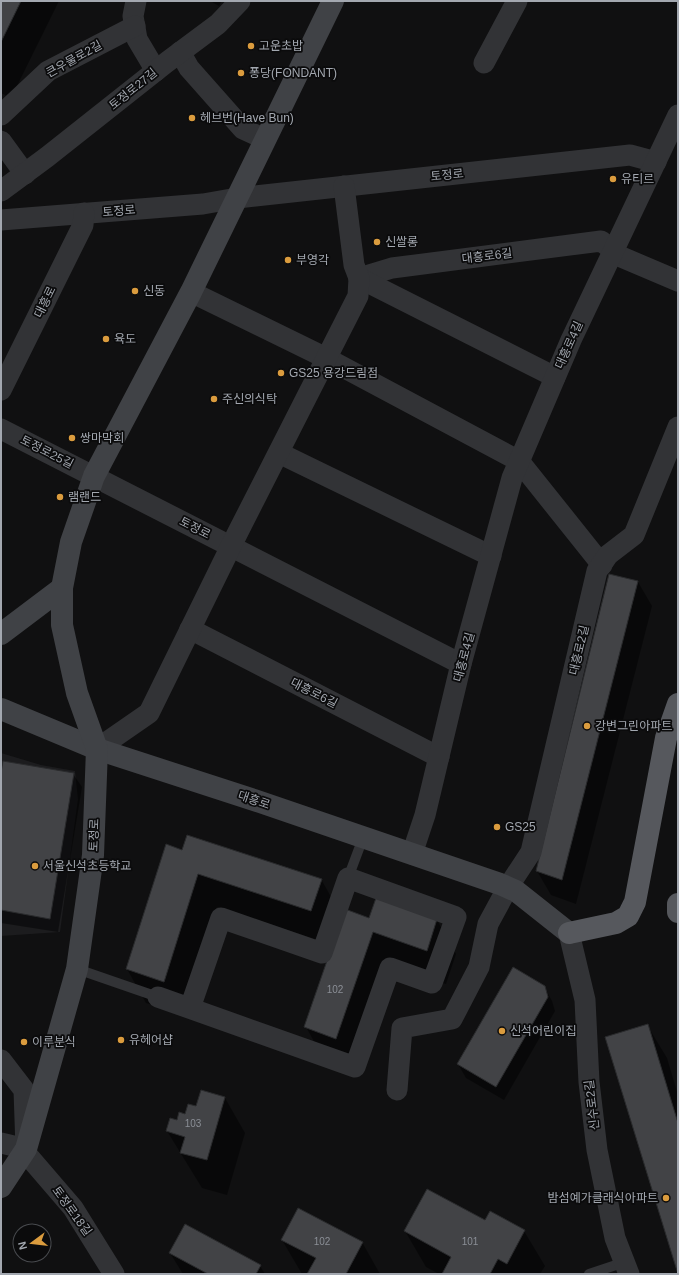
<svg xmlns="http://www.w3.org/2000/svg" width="679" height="1275" font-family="Helvetica,'Noto Sans KR',sans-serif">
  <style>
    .built { fill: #1c1c1e }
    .shadow { fill: #0007 }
    .building { fill: #424346; stroke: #2a2b2d }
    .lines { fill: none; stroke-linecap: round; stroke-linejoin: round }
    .service { stroke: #323336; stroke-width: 10 }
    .minor { stroke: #323336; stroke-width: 21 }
    .secondary { stroke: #404246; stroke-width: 22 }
    .trunk { stroke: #56585d; stroke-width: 22 }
    .poi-dot { fill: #db9c3e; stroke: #0b0b0c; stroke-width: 1.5 }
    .labels { text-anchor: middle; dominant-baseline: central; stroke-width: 3.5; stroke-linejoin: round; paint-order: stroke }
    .number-label { font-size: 10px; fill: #8b8f96 }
    .poi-label { font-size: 12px; fill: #a3a8b0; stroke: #0b0b0c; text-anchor: start }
    .street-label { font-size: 12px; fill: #a3a8b0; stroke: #0b0b0c }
  </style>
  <rect width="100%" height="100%" fill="#101011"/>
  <polygon class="built" points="1,753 41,765 75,771 78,799 60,932 1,936"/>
  <g class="shadow">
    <polygon points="1,1 59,1 11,98 1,93"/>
    <polygon points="210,1 222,1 219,6"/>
    <polygon points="638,582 652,606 576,904 551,895 537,871"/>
    <polygon points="73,774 82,787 58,932 1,923 1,778"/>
    <polygon points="167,846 183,851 321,879 340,913 330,944 217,907 183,1015 146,1003 127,969"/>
    <polygon points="370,919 437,920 456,954 446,984 392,965 355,1072 325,1061 306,1027"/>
    <polygon points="544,986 552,1001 555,1011 504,1100 466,1078 458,1064"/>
    <polygon points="647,1025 667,1058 678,1095 678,1270"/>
    <polygon points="225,1098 245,1133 227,1195 202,1188 167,1131 197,1108"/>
    <polygon points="485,1222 524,1231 545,1266 540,1274 439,1274 426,1267 405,1231"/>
    <polygon points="282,1240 362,1242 380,1274 302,1274"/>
    <polygon points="170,1253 260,1266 265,1274 183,1274"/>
  </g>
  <g class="building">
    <polygon points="1,1 21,1 1,42"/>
    <polygon points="609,574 638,581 562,880 536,871"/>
    <polygon points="3,761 74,773 50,919 1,910 1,772"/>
    <polygon points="187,835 322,879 311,911 198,874 164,982 126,969 166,844 182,850"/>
    <polygon points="376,898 437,919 427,951 373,932 336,1039 304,1027 345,909 369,918"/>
    <polygon points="513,967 545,986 548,997 496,1087 457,1064"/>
    <polygon points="648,1024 678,1123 678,1274 605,1037"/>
    <polygon points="201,1090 225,1097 207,1160 180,1153 185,1137 166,1131 170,1118 177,1120 179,1112 185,1114 188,1104 196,1106"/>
    <polygon points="427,1189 485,1220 490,1211 525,1230 507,1264 498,1259 490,1274 442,1274 451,1257 404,1231"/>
    <polygon points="298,1208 363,1242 346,1274 307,1274 316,1258 281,1240"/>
    <polygon points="185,1224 261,1265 256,1274 208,1274 169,1253"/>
  </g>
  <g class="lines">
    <g class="service">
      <polyline points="348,878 363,838"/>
      <polyline points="77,969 158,997"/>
      <polyline points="589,1274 625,1262"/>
    </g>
    <g class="minor">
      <polyline points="136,1 133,16 137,39 156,71"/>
      <polyline points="180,52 189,68 243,129 265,139"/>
      <polyline points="484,63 517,1"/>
      <polyline points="1,115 48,71 135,26"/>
      <polyline points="1,141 25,174"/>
      <polyline points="1,191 47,157 167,62 218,24 240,1"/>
      <polyline points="1,220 203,204 237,198 630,155 656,162"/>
      <polyline points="612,253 678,281"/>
      <polyline points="359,278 392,268 601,241 613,250"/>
      <polyline points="359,278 555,377"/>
      <polyline points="191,292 326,358 519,461 602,565"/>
      <polyline points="1,390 83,225 84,213"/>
      <polyline points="1,429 461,664"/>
      <polyline points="279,453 491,556"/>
      <polyline points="190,629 439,757"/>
      <polyline points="97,749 149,713 237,534 358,296 359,278 354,265 344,186"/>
      <polyline points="412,854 425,815 461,664 512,478 571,340 678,115"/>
      <polyline points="569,933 585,1000 589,1082 597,1150 615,1238 629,1274"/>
      <polyline points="158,997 355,1067 390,968 432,983 456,917 348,878 322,953 221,918 190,1008"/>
      <polyline points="1,1060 24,1090 26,1149 1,1143"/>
      <polyline points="397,1090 402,1028 452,1019 479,967 488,924 508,887 531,852 597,571 608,555 634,535 678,427"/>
      <polyline points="24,1151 73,1208 114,1274"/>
    </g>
    <g class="secondary">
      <polyline points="1,634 62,588"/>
      <polyline points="1,709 97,749 254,800 500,884 516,891 569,933"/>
      <polyline points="1,1187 26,1149 77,969 93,855 97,749 77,693 62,625 62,588 71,542 94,476 191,292 333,1"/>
    </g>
    <g class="trunk">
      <polyline points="678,904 678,912"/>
      <polyline points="569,933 616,923 628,916 635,902 666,738 678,704"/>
    </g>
  </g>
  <g class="poi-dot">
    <circle cx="251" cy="46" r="4"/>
    <circle cx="241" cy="73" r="4"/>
    <circle cx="192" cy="118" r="4"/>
    <circle cx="613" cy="179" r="4"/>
    <circle cx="377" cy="242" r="4"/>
    <circle cx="288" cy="260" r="4"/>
    <circle cx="135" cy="291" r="4"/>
    <circle cx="106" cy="339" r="4"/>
    <circle cx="281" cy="373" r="4"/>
    <circle cx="214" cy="399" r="4"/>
    <circle cx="72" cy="438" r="4"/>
    <circle cx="60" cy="497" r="4"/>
    <circle cx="587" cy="726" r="4"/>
    <circle cx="497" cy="827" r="4"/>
    <circle cx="35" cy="866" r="4"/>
    <circle cx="502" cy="1031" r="4"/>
    <circle cx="121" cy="1040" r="4"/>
    <circle cx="24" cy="1042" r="4"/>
    <circle cx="666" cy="1198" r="4"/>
  </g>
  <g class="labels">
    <g class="number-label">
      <text x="335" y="989">102</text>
      <text x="193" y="1123">103</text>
      <text x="322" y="1241">102</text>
      <text x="470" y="1241">101</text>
    </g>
    <g class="poi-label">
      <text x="259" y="46">고운초밥</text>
      <text x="249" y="73">퐁당(FONDANT)</text>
      <text x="200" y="118">헤브번(Have Bun)</text>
      <text x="621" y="179">유티르</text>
      <text x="385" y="242">신쌀롱</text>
      <text x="296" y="260">부영각</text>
      <text x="143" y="291">신동</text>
      <text x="114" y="339">육도</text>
      <text x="289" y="373">GS25 용강드림점</text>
      <text x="222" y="399">주신의식탁</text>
      <text x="80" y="438">쌍마막회</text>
      <text x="68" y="497">램랜드</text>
      <text x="595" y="726">강변그린아파트</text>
      <text x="505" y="827">GS25</text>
      <text x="43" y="866">서울신석초등학교</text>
      <text x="510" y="1031">신석어린이집</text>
      <text x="129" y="1040">유헤어샵</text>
      <text x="32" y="1042">이루분식</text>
      <text x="658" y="1198" text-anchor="end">밤섬예가클래식아파트</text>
    </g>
    <g class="street-label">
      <text transform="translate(74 59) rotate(-29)">큰우물로2길</text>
      <text transform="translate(133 89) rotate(-39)">토정로27길</text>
      <text transform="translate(447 175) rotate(-6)">토정로</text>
      <text transform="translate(119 211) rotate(-5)">토정로</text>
      <text transform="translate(487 256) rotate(-7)">대흥로6길</text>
      <text transform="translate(45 302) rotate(-64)">대흥로</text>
      <text transform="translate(569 345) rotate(-66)">대흥로4길</text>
      <text transform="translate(47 452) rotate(27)">토정로25길</text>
      <text transform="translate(195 528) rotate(27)">토정로</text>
      <text transform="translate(579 650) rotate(-77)">대흥로2길</text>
      <text transform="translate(464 657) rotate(-75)">대흥로4길</text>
      <text transform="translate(314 693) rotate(27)">대흥로6길</text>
      <text transform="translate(254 800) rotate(19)">대흥로</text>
      <text transform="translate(94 835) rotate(-88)">토정로</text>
      <text transform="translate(592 1105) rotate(-97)">신수로2길</text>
      <text transform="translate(72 1211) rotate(54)">토정로18길</text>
    </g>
  </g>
  <rect width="679" height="1275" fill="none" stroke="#a3a8b0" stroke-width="4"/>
  <g transform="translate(32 1243) rotate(255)"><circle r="19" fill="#0b0b0c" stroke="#484a4e"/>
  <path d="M0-3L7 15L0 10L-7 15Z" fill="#db9c3e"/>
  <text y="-6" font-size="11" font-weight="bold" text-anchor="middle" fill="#a3a8b0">N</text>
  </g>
</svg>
